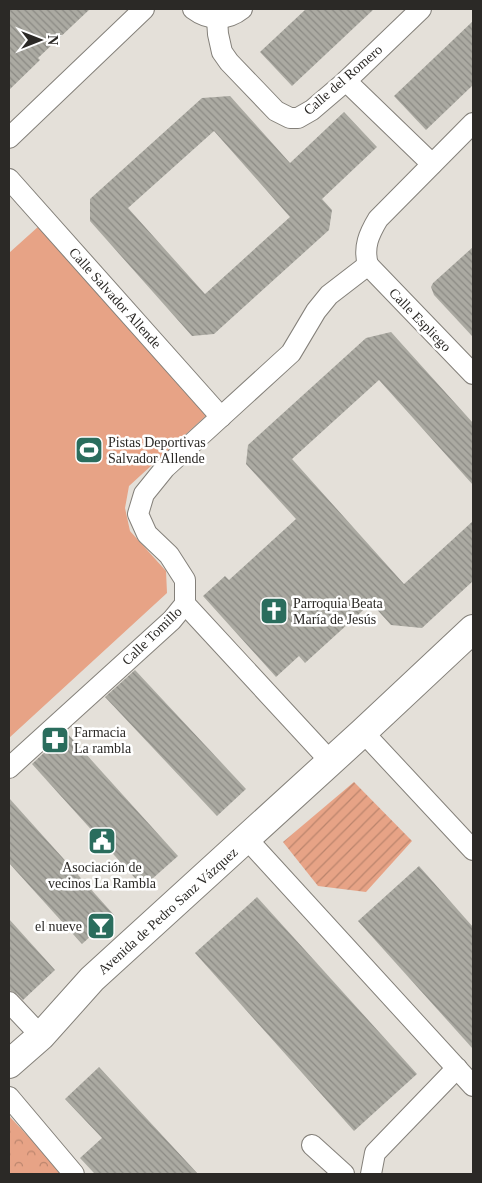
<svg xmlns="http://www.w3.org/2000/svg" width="482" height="1183" font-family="Georgia,serif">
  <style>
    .park { fill: url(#park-crowns) }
    .garden { fill: url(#garden-furrows) }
    .pitch { fill: #e7a386 }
    .building { fill: url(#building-back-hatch); fill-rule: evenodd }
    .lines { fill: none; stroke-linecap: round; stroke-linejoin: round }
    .street-casing { stroke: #84807a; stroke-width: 22 }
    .secondary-casing { stroke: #84807a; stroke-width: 30 }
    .street { stroke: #fff; stroke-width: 20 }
    .secondary { stroke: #fff; stroke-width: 28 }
    .labels { text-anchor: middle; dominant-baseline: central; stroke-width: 5; stroke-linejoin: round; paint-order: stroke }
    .street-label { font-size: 14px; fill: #2b2926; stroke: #fff }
    .poi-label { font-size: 14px; fill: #2b2926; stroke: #fff; text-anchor: start }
  </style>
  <defs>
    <pattern id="park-crowns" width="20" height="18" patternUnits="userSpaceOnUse" patternTransform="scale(1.25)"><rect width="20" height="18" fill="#e7a386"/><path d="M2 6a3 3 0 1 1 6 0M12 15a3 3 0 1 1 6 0" fill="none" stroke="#bb856d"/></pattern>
    <pattern id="garden-furrows" width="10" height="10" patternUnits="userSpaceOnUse" patternTransform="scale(1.25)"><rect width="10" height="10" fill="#e7a386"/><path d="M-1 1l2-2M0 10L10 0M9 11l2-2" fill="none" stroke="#bb856d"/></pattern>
    <pattern id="building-back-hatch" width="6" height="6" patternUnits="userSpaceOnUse" patternTransform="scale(1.25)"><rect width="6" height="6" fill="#abaaa2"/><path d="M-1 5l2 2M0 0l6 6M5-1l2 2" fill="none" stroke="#8b8a84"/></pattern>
  </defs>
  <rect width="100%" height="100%" fill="#e4e0d9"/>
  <polygon class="park" points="10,1117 64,1174 9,1174 9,1118"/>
  <polygon class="garden" points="354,782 412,841 366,892 318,886 283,842"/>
  <polygon class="pitch" points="39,226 209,413 129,486 125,508 130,531 166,571 167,593 9,738 9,253"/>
  <g class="building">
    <polygon points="9,9 90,9 38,58 40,60 9,90"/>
    <polygon points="306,9 374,9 292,86 260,52"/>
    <polygon points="473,21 473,85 426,130 394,96"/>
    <path d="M230 96 290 163 344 112 377 147 322 199 332 210 329 230 214 334 192 336 90 221V199L202 98ZM214 131 290 217 205 294 128 208Z"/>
    <polygon points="473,247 473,337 434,295 431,287 433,283"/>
    <polygon points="391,332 473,423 473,485 379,380 292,459 404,584 473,521 473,581 422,628 391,625 371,603 305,663 299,656 276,677 203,596 225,576 229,580 296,519 246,464 248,445 366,338"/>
    <polygon points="135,670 246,789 217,816 105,697"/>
    <polygon points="66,732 178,856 143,887 32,764"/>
    <polygon points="9,798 114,915 82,944 9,863"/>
    <polygon points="419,866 473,927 473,1049 358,921"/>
    <polygon points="257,897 417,1074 354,1131 195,953"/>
    <polygon points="9,919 55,970 23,1000 17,994 9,990"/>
    <polygon points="99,1067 198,1174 95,1174 80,1158 102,1138 65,1099"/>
  </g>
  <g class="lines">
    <defs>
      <g id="street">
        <path d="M193 9C209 21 227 21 242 9"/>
        <polyline points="217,19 218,34 222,52 229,62 276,111 290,118 298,118 312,110 346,81 421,9"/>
        <polyline points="346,81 432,164"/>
        <polyline points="9,138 144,9"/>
        <polyline points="9,179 221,417"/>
        <path d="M368 265C363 247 369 234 378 219L473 123"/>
        <polyline points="368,265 473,374"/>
        <polyline points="185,604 331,762"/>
        <polyline points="363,732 473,850"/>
        <polyline points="9,768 172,620 185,604 185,580 169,555 147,534 138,514 144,494 165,468 291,353 316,311 329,295 368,265"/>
        <polyline points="247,839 473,1086"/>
        <polyline points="9,1002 41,1036"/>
        <polyline points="9,1097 74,1174"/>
        <polyline points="312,1145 344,1174"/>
        <polyline points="371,1174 375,1153 457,1068"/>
      </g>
      <polyline id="secondary" points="9,1064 41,1036 92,979 363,732 473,629"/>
    </defs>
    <use href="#street" class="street-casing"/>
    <use href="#secondary" class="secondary-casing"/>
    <use href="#street" class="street"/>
    <use href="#secondary" class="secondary"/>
  </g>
  <defs>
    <symbol id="stadium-square" viewBox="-11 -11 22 22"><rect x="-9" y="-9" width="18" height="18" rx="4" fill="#2a6d5d" stroke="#fff"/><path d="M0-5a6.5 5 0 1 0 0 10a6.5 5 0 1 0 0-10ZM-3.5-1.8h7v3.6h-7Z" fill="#fff"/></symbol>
    <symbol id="church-square" viewBox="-11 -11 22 22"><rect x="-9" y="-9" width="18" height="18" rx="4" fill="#2a6d5d" stroke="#fff"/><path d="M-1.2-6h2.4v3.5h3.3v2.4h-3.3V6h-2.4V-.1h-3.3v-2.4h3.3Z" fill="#fff"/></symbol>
    <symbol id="pharmacy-square" viewBox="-11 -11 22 22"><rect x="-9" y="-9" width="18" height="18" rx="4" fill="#2a6d5d" stroke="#fff"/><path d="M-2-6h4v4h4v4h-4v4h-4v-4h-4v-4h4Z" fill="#fff"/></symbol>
    <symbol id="civic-square" viewBox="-11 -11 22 22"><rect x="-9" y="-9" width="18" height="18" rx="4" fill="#2a6d5d" stroke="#fff"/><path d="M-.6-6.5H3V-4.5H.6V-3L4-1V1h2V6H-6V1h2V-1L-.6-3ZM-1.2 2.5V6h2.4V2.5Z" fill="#fff"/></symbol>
    <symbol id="bar-square" viewBox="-11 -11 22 22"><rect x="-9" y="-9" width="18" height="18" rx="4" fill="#2a6d5d" stroke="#fff"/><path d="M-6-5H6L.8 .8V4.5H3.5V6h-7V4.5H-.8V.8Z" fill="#fff"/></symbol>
  </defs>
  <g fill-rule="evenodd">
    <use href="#stadium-square" x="73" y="434" width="32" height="32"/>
    <use href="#church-square" x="258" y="595" width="32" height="32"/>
    <use href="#pharmacy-square" x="39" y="724" width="32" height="32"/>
    <use href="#civic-square" x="86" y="825" width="32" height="32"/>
    <use href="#bar-square" x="85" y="910" width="32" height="32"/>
  </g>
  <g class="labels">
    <g class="street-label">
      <text transform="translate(343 80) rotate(-41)">Calle del Romero</text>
      <text transform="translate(115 298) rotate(48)">Calle Salvador Allende</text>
      <text transform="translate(420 320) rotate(46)">Calle Espliego</text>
      <text transform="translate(152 636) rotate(-44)">Calle Tomillo</text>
      <text transform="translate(168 911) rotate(-42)">Avenida de Pedro Sanz Vázquez</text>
    </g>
    <g class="poi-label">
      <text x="108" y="442">Pistas Deportivas<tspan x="108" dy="16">Salvador Allende</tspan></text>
      <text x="293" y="603">Parroquia Beata<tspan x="293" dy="16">María de Jesús</tspan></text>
      <text x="74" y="732">Farmacia<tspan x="74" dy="16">La rambla</tspan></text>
      <text x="102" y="867" text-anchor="middle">Asociación de<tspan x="102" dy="16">vecinos La Rambla</tspan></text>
      <text x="82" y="926" text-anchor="end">el nueve</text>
    </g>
  </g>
  <rect width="482" height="1183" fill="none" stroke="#2b2926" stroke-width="20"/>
  <g transform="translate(40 40) rotate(90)" stroke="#ffffff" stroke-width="4" paint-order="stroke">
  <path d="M0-4L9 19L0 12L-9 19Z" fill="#2b2926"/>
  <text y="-8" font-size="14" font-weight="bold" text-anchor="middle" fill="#2b2926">N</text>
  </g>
</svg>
